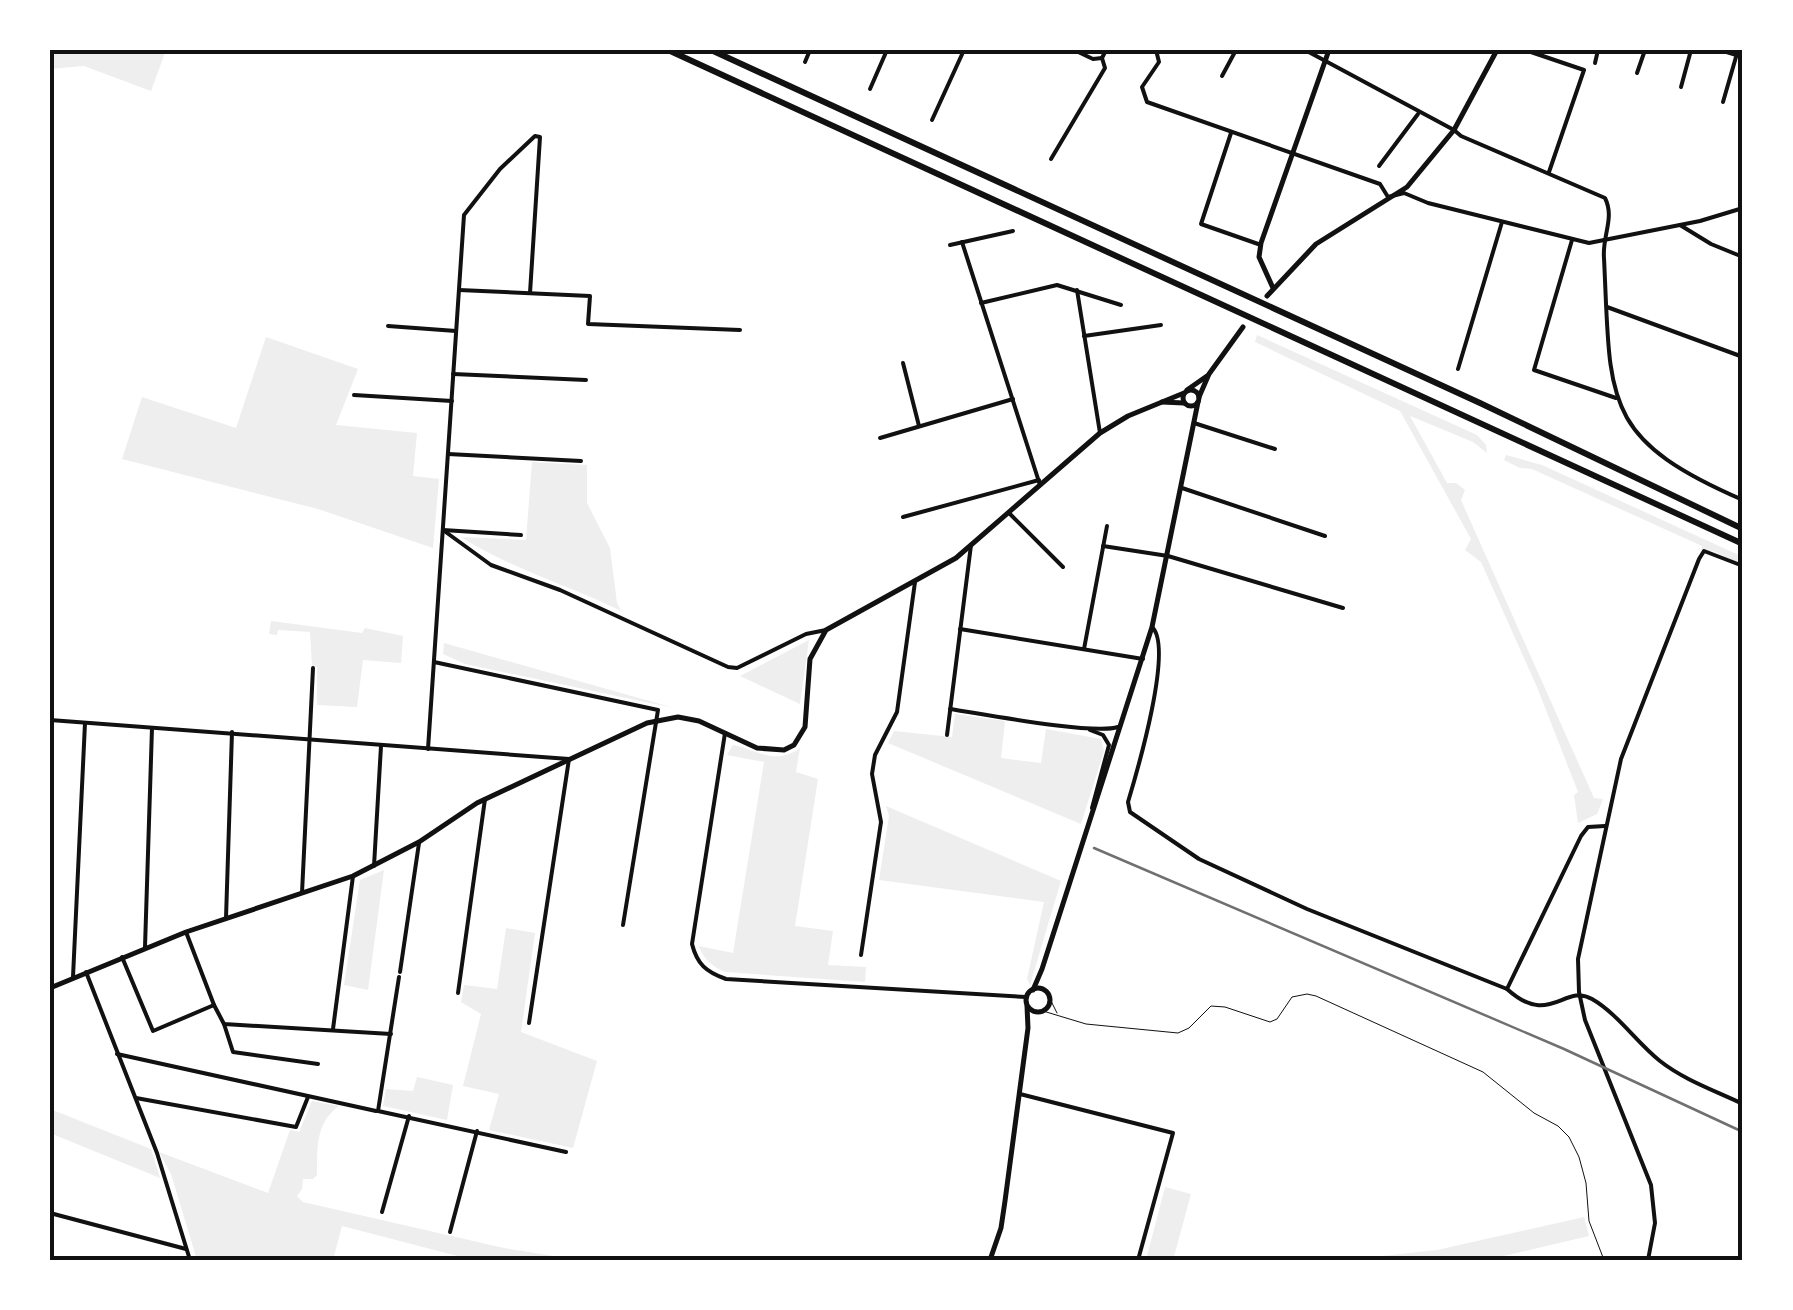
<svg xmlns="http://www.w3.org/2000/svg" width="1793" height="1310" font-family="'Roboto Serif',serif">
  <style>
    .green { fill: #eee }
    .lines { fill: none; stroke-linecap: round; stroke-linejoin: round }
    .service { stroke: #111; stroke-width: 1 }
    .minor { stroke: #111; stroke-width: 4 }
    .secondary { stroke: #111; stroke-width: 5 }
    .motorway { stroke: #111; stroke-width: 6 }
    .rail { stroke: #707070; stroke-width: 2.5 }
    .neatline { fill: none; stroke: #111; stroke-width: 4 }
  </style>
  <rect width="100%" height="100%" fill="#fff"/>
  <g class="green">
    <polygon points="50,50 166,50 151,91 84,66 50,69"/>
    <polygon points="1257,335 1477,435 1486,445 1487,453 1473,442 1410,416 1447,483 1456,483 1465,490 1461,500 1594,798 1603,799 1597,814 1578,823 1574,795 1578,792 1537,687 1481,562 1465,550 1471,539 1400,411 1255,342"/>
    <polygon points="266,337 358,369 336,425 417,433 413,476 439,479 433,548 318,509 122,459 142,397 236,428"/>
    <polygon points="1506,455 1542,465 1743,557 1743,565 1713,551 1701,551 1702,546 1532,469 1520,468 1504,460"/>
    <path d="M532 462 587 465V503L610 548 617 603 621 611C568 585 511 569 461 537L526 540Z"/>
    <polygon points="271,621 362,633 365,628 403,636 401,663 363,660 357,707 317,705 317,667 312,666 310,632 278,630 277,635 269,634"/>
    <polygon points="809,640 800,704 740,676"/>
    <polygon points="444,643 674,708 465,664 443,654"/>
    <polygon points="955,714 1005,721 1001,758 1041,763 1046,729 1101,739 1104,751 1081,824 888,743 894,731 952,737"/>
    <path d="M733 745C758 750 775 766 800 748L796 772 818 779 795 926 833 931 828 965 866 967 865 982 725 972C712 966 704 960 699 946L733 953 764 762 727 755Z"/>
    <polygon points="886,806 1061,881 1030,985 1027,979 1044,902 879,880 889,816"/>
    <polygon points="384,870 368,990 344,985 360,880"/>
    <polygon points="506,928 535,933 521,1032 597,1061 573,1148 489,1130 499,1094 463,1086 481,1014 461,1002 464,985 497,989"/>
    <polygon points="417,1077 453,1085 447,1120 383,1106 386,1089 413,1091"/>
    <path d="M312 1101 339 1106C316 1122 317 1148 317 1175L313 1179H303L302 1189 297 1196 303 1202 504 1248 579 1260H473L342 1226 333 1260H197L171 1174 159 1152 268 1193 290 1130 299 1132Z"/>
    <polygon points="50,1109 151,1149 160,1178 50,1133"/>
    <polygon points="1165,1187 1191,1194 1173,1260 1146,1260"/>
    <polygon points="1584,1217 1589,1236 1486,1260 1344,1260 1437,1250"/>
  </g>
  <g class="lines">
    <g class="service">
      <polyline points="1050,999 1057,1013"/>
      <polyline points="1043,1011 1086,1024 1178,1033 1189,1028 1211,1006 1225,1007 1270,1022 1277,1019 1292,997 1307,994 1316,996 1483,1072 1534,1113 1558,1126 1569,1137 1579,1157 1586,1183 1589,1221 1604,1260"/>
    </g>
    <g class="minor">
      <polyline points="1074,50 1093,59 1102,58"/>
      <polyline points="1156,50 1159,62 1142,87 1147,102 1380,184 1388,197 1404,193 1428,203 1589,243 1700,221 1743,208"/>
      <path d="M1305 50 1454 130 1461 136 1605 198C1615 218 1602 236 1604 258 1611 400 1600 438 1743 500"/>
      <polyline points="1525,50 1584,70 1549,172"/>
      <polyline points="1720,50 1743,57"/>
      <polyline points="805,62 810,50"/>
      <polyline points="1595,63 1598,50"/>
      <polyline points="1637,73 1645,50"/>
      <polyline points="1222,76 1236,50"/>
      <polyline points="1681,87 1691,50"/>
      <polyline points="870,89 887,50"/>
      <polyline points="1723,102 1738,50"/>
      <polyline points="932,120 964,50"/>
      <polyline points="1231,133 1201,224 1261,245"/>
      <polyline points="1051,159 1105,68 1102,58 1106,50"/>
      <polyline points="1379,166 1418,114"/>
      <polyline points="1680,225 1711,244 1743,257"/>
      <polyline points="1572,240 1534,370 1616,398"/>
      <polyline points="962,242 1040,485"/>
      <polyline points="950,245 1013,231"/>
      <polyline points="459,290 590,296 588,324 740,330"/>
      <polyline points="1077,290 1100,433"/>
      <polyline points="981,303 1057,285 1121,305"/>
      <polyline points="1607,307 1743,357"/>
      <polyline points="388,326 456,331"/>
      <polyline points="1084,336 1161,325"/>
      <polyline points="903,363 919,426"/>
      <polyline points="1458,369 1502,222"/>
      <polyline points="453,374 586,380"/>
      <polyline points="354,395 452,401"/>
      <polyline points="1194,423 1275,449"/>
      <polyline points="880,438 1013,399"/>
      <polyline points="448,454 581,461"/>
      <polyline points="1182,488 1325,536"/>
      <polyline points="1010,514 1063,567"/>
      <polyline points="903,517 1039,480"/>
      <polyline points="443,530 491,565 560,590 728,667 737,668 806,634 826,630"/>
      <polyline points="443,530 521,535"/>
      <polyline points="1103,546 1168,556 1343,608"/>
      <path d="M1152 627C1174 647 1137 772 1128 802L1130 812 1199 859 1307 909 1507 989C1550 1028 1564 983 1592 999 1618 1014 1637 1043 1660 1061 1684 1080 1716 1091 1743 1104"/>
      <polyline points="960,629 1143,659"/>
      <polyline points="1084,649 1107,526"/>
      <polyline points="434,662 658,710 623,925"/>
      <path d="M950 709C983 714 1093 735 1118 727"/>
      <polyline points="50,720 569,759 529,1023"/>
      <polyline points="1090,730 1103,735 1109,745 1092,808"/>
      <path d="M725 733 692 944C697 964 706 972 726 979L1026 997"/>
      <polyline points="947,735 971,545"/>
      <polyline points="428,749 464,215 500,169 535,136 540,137 530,293"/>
      <polyline points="374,866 381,746"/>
      <polyline points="302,893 313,668"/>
      <polyline points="226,918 232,732"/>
      <polyline points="186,932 214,1005"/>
      <polyline points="145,947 152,728"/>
      <polyline points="861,955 881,822 872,774 875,755 897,712 915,582"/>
      <polyline points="122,957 153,1031 214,1005 224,1024 391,1034"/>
      <polyline points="86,972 157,1153 190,1260"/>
      <polyline points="400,972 419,843"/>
      <polyline points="73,977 85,723"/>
      <polyline points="399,977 378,1111 566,1152"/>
      <polyline points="1507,989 1581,836 1588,827 1605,826"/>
      <polyline points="458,993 485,799"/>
      <polyline points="224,1024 233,1052 318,1064"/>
      <polyline points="333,1029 353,876"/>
      <polyline points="117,1054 376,1111"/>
      <polyline points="1020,1094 1173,1133 1138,1260"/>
      <polyline points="136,1098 296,1127 308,1097"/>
      <polyline points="382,1212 409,1116"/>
      <polyline points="50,1213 186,1249"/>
      <polyline points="450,1232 477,1131"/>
      <polyline points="1648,1260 1655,1223 1651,1185 1585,1020 1579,992 1578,959 1621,759 1699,559 1704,551 1743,566"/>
    </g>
    <g class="secondary">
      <polyline points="1273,288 1259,257 1261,243 1329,50"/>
      <polyline points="1267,296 1316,244 1407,187 1454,130 1497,50"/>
      <circle cx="1191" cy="398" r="8"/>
      <polyline points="1187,390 1207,376"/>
      <polyline points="1199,397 1209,374 1243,327"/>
      <polyline points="1162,402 1184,403"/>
      <circle cx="1038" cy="1000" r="12"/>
      <polyline points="50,988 186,932 353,876 419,842 477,803 647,723 678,717 699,721 757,748 784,750 794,745 805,727 810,659 826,630 956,558 1100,433 1128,416 1184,393"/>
      <polyline points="1033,990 1042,969 1152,627 1198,402"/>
      <polyline points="990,1260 1001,1228 1005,1201 1028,1028 1027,1006"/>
    </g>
    <g class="motorway">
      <polyline points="668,50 1743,544"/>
      <polyline points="711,50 1480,403 1743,529"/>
    </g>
    <polyline class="rail" points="1094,848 1564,1049 1743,1132"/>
  </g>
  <rect width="1793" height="1310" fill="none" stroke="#ffffff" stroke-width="105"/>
  <rect x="52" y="52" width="1688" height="1206" class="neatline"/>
</svg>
